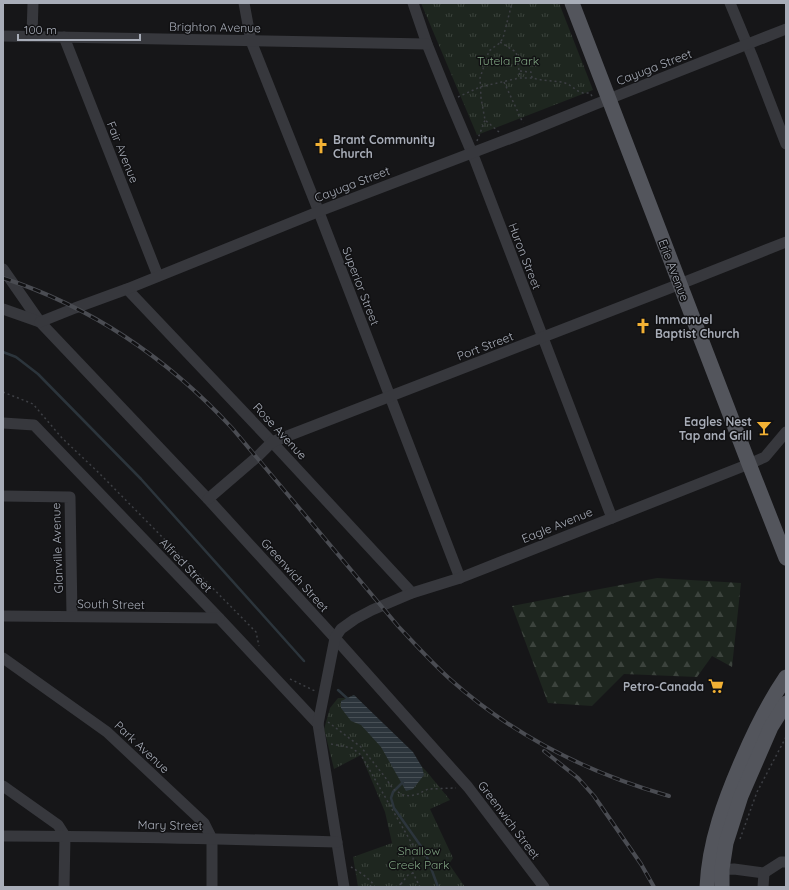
<svg xmlns="http://www.w3.org/2000/svg" width="789" height="890" font-family="Quicksand,sans-serif">
  <style>
    .forest { fill: url(#forest-firs) }
    .park { fill: url(#park-tufts) }
    .water { fill: url(#water-rules) }
    .lines { fill: none; stroke-linecap: round; stroke-linejoin: round }
    .stream { stroke: #2c353c; stroke-width: 2.5 }
    .path { stroke: #3d3f44; stroke-width: 1.5; stroke-dasharray: 2 3; stroke-linecap: butt }
    .minor { stroke: #37383d; stroke-width: 11 }
    .major { stroke: #53555c; stroke-width: 15 }
    .rail-casing { stroke: #4a4c52; stroke-width: 4 }
    .rail { stroke: #111113; stroke-width: 2.5; stroke-dasharray: 8; stroke-linecap: butt }
    .labels { text-anchor: middle; dominant-baseline: central; stroke-width: 3; stroke-linejoin: round; paint-order: stroke }
    .street-label { font-size: 12px; fill: #a8adb8; stroke: #111113 }
    .park-label { font-size: 12px; fill: #7fa381; stroke: #111113 }
    .poi-label { font-size: 12px; font-weight: bold; fill: #a8adb8; stroke: #111113; text-anchor: start }
  </style>
  <defs>
    <pattern id="forest-firs" width="22" height="20" patternUnits="userSpaceOnUse"><rect width="22" height="20" fill="#1e261f"/><path d="M5 1l3.5 6h-7zM16 11l3.5 6h-7z" fill="#3c433d"/></pattern>
    <pattern id="park-tufts" width="24" height="20" patternUnits="userSpaceOnUse"><rect width="24" height="20" fill="#1e261f"/><path d="M3 7l-1-3M5 7V3M7 7l1-3M15 17l-1-3M17 17v-4M19 17l1-3" fill="none" stroke="#3c433d"/></pattern>
    <pattern id="water-rules" width="6" height="5" patternUnits="userSpaceOnUse"><rect width="6" height="5" fill="#2c353c"/><path d="M0 2.5h6" fill="none" stroke="#485056"/></pattern>
  </defs>
  <rect width="100%" height="100%" fill="#161618"/>
  <polygon class="forest" points="657,578 741,583 732,667 712,656 697,677 624,674 592,706 548,703 512,606"/>
  <g class="park">
    <polygon points="421,3 559,3 593,90 477,135"/>
    <polygon points="354,695 427,772 450,800 430,809 453,858 449,864 465,887 358,887 353,857 392,843 385,812 361,755 334,769 324,729 330,708 338,698 347,698"/>
  </g>
  <polygon class="water" points="354,695 413,752 422,767 424,775 413,789 406,791 381,747 361,725 351,721 341,708 341,701"/>
  <g class="lines">
    <g class="stream">
      <polyline points="3,352 16,357 38,374 141,479 304,661"/>
      <polyline points="338,690 348,699"/>
      <polyline points="403,782 393,792 391,798 394,808 425,852 438,887"/>
    </g>
    <g class="path">
      <polyline points="500,42 516,52 517,56 520,78"/>
      <polyline points="520,71 531,72 532,78"/>
      <polyline points="504,82 523,123"/>
      <polyline points="458,97 480,87 519,78 532,78 542,80 562,82 568,84 578,91 583,93 590,93 592,96"/>
      <polyline points="499,132 485,120 481,98 480,78 489,51 494,47 500,43 503,38 512,3"/>
      <polyline points="477,141 485,120"/>
      <polyline points="3,392 33,404 62,438 99,473 256,632 259,646"/>
      <polyline points="290,679 315,691"/>
      <polyline points="328,722 361,747 385,777 393,789 403,795 410,796 418,794 428,789 456,788"/>
      <polyline points="331,744 352,748 361,755 415,849 411,869 420,887"/>
      <polyline points="740,839 757,792 786,737"/>
      <path d="M351 867C359 872 370 878 375 887"/>
      <polyline points="401,884 408,875 413,873"/>
      <polyline points="370,887 372,882"/>
      <polyline points="395,887 401,884 401,887"/>
    </g>
    <g class="minor">
      <polyline points="244,3 251,41 315,202 460,578"/>
      <polyline points="413,3 427,44 450,101 475,160 612,518"/>
      <polyline points="730,3 752,56 786,144"/>
      <polyline points="3,36 427,44"/>
      <polyline points="32,36 33,3"/>
      <polyline points="64,37 158,276"/>
      <polyline points="3,269 40,322"/>
      <polyline points="127,289 272,442 412,593"/>
      <polyline points="3,309 40,322 208,499 335,638 468,787 544,887"/>
      <polyline points="40,322 75,308 127,289 325,209 527,132 596,104 786,29"/>
      <polyline points="3,423 34,425 219,618 318,724 344,887"/>
      <polyline points="3,496 70,497 72,616"/>
      <polyline points="208,499 257,457 272,442 680,284 786,242"/>
      <polyline points="3,616 219,618"/>
      <polyline points="3,658 107,732 204,823 212,839 212,887"/>
      <polyline points="318,724 335,638 341,629 355,619 372,610 412,593 460,578 749,464 765,457 786,432"/>
      <polyline points="3,786 58,825 65,836 64,887"/>
      <path d="M3 836C114 836 226 839 337 842"/>
      <polyline points="716,870 734,869 764,873 781,862 786,862"/>
      <polyline points="763,887 764,873"/>
    </g>
    <g class="major">
      <polyline points="572,3 749,464 786,558"/>
      <path d="M707 887C709 842 725 799 743 758 755 730 769 702 786 677"/>
      <polyline points="722,887 722,869 726,843 741,796 771,727 786,703"/>
    </g>
    <defs>
      <g id="rail">
        <path d="M3 278C92 307 169 360 232 428L398 626C415 644 432 663 451 680 514 736 588 773 669 796"/>
        <polyline points="544,751 578,778 594,796 641,864 654,887"/>
      </g>
    </defs>
    <use href="#rail" class="rail-casing"/>
    <use href="#rail" class="rail"/>
  </g>
  <defs>
    <symbol id="church-bare" viewBox="-9 -9 18 18"><path d="M-1.2-6h2.4v3.5h3.3v2.4h-3.3V6h-2.4V-.1h-3.3v-2.4h3.3Z" fill="#f2b134" stroke="#111113" stroke-width="2.5" paint-order="stroke"/></symbol>
    <symbol id="bar-bare" viewBox="-9 -9 18 18"><path d="M-6-5H6L.8 .8V4.5H3.5V6h-7V4.5H-.8V.8Z" fill="#f2b134" stroke="#111113" stroke-width="2.5" paint-order="stroke"/></symbol>
    <symbol id="supermarket-bare" viewBox="-9 -9 18 18"><path d="M-6-5.5h2.5l.6 2H6L4.5 2H-2.5L-4.4-4H-6ZM-1.5 3.2a1.3 1.3 0 1 0 .1 0ZM3 3.2a1.3 1.3 0 1 0 .1 0Z" fill="#f2b134" stroke="#111113" stroke-width="2.5" paint-order="stroke"/></symbol>
  </defs>
  <g fill-rule="evenodd">
    <use href="#church-bare" x="310" y="135" width="22" height="22"/>
    <use href="#church-bare" x="632" y="315" width="22" height="22"/>
    <use href="#bar-bare" x="753" y="417" width="22" height="22"/>
    <use href="#supermarket-bare" x="705" y="675" width="22" height="22"/>
  </g>
  <g class="labels">
    <g class="street-label">
      <text transform="translate(215 27) rotate(1)">Brighton Avenue</text>
      <text transform="translate(654 67) rotate(-21)">Cayuga Street</text>
      <text transform="translate(123 152) rotate(68)">Fair Avenue</text>
      <text transform="translate(352 184) rotate(-21)">Cayuga Street</text>
      <text transform="translate(525 256) rotate(69)">Huron Street</text>
      <text transform="translate(674 270) rotate(69)">Erie Avenue</text>
      <text transform="translate(361 286) rotate(69)">Superior Street</text>
      <text transform="translate(485 346) rotate(-21)">Port Street</text>
      <text transform="translate(280 431) rotate(47)">Rose Avenue</text>
      <text transform="translate(557 525) rotate(-22)">Eagle Avenue</text>
      <text transform="translate(57 548) rotate(-92)">Glanville Avenue</text>
      <text transform="translate(186 565) rotate(46)">Alfred Street</text>
      <text transform="translate(295 575) rotate(48)">Greenwich Street</text>
      <text transform="translate(111 604) rotate(1)">South Street</text>
      <text transform="translate(142 747) rotate(43)">Park Avenue</text>
      <text transform="translate(509 820) rotate(53)">Greenwich Street</text>
      <text transform="translate(170 825) rotate(1)">Mary Street</text>
    </g>
    <g class="park-label">
      <text x="508" y="60">Tutela Park</text>
      <text x="419" y="850">Shallow<tspan x="419" dy="14">Creek Park</tspan></text>
    </g>
    <g class="poi-label">
      <text x="333" y="139">Brant Community<tspan x="333" dy="14">Church</tspan></text>
      <text x="655" y="319">Immanuel<tspan x="655" dy="14">Baptist Church</tspan></text>
      <text x="752" y="421" text-anchor="end">Eagles Nest<tspan x="752" dy="14">Tap and Grill</tspan></text>
      <text x="704" y="686" text-anchor="end">Petro-Canada</text>
    </g>
  </g>
  <rect width="789" height="890" fill="none" stroke="#a8adb8" stroke-width="8"/>
  <path d="M18 34v6h122v-6" fill="none" stroke="#a8adb8" stroke-width="2"/>
  <text x="24" y="34" font-size="12" fill="#a8adb8" stroke="#111113" stroke-width="3" paint-order="stroke">100 m</text>
</svg>
